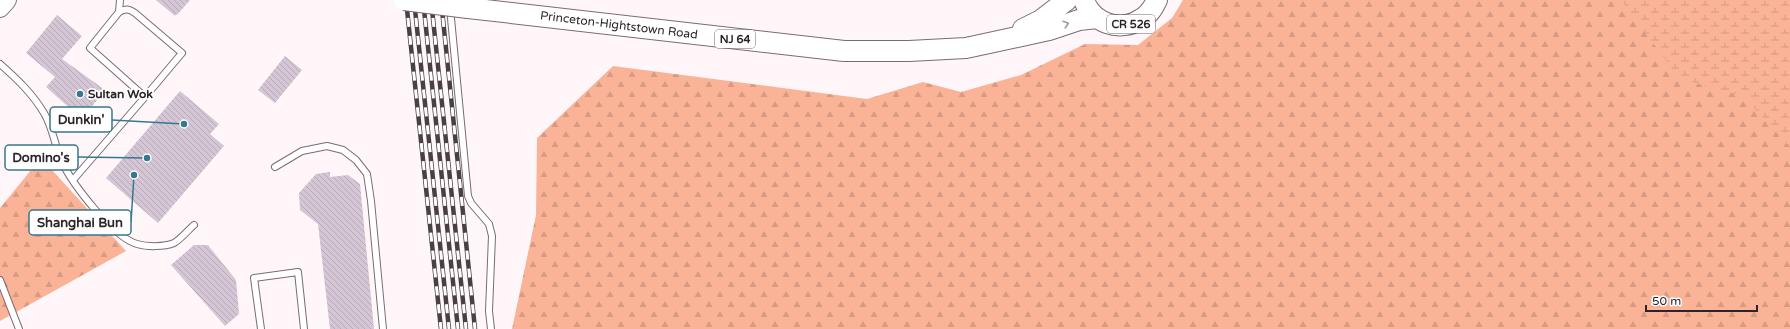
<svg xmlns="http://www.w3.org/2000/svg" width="1790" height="329" font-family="'Varela Round',sans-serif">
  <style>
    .forest { fill: url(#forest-firs) }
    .wetland { fill: url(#wetland-marsh) }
    .building { fill: url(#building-back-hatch) }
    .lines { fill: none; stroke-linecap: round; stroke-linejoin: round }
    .lane-casing { stroke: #7d6a72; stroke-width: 8 }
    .secondary-casing { stroke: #7d6a72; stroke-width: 20 }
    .primary-casing { stroke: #7d6a72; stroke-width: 22 }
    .lane { stroke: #fff; stroke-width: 6 }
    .secondary { stroke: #fff; stroke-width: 18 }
    .primary { stroke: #fff; stroke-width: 20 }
    .rail-casing { stroke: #484043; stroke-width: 4.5 }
    .rail { stroke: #fff; stroke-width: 3; stroke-dasharray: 9; stroke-linecap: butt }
    .primary-bridge-casing { stroke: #7d6a72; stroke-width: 22; stroke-linecap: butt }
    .primary-bridge { stroke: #fff; stroke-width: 20 }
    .oneway { stroke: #a09c9e }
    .poi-dot { fill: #38788c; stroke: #fff; stroke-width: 1.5 }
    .labels { text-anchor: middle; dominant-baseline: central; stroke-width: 3.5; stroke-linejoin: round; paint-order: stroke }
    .shield { fill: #fff; stroke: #6b6668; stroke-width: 1 }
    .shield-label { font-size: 11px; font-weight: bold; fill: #2c2427 }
    .street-label { font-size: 12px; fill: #2c2427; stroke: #fff }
    .poi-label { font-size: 12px; font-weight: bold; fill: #2c2427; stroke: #fff; text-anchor: start }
    .leader { fill: none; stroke: #38788c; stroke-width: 1.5 }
    .callout-dot { fill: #38788c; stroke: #fff; stroke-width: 1.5 }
    .callout { fill: #fff; stroke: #38788c; stroke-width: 1.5 }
    .callout-label { font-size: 13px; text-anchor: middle; font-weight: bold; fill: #2c2427 }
  </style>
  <defs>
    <pattern id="forest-firs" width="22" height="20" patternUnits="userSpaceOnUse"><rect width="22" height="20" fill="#fbb398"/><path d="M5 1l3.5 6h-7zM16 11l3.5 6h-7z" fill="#d79a83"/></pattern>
    <pattern id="wetland-marsh" width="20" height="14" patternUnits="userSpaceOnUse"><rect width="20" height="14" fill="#fbb398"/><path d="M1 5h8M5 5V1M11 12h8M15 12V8" fill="none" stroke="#d79a83"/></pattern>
    <pattern id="building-back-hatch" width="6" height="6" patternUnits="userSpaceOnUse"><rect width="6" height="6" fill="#d5c6d5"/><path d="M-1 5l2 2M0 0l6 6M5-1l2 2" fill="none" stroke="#b7aab7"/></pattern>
  </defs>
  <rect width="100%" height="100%" fill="#fef6f9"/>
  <g class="forest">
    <polygon points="1183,0 1790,0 1790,329 512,329 536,215 537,138 613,66 867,99 923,82 961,92 1021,75 1085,44 1138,45 1172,18"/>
    <polygon points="41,158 126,251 0,321 0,208"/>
  </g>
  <polygon class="wetland" points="1621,0 1790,0 1790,147 1743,96 1680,79"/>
  <g class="building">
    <polygon points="156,0 190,0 177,15 176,14 175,16"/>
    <polygon points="57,15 82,36 62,59 105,90 82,119 46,87 55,77 26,53"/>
    <polygon points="285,56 302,70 275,103 258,90"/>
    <polygon points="180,91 219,124 210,134 224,146 158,223 106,178"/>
    <polygon points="330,172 330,177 348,175 360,184 374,329 330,329 318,224 300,210 299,193 316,174"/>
    <polygon points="194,245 208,245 236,280 239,314 225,326 171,265"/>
  </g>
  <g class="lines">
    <defs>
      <g id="lane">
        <polyline points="450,8 468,196 471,203 489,224 492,236 489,311 491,329"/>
        <polyline points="119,12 120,0"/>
        <path d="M0 64C17 79 32 93 44 113 53 128 55 147 62 162 73 185 113 237 137 244 147 247 164 247 174 243 181 239 188 230 194 225"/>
        <polyline points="275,167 302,151 327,146 343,150 356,160 367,174 371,201 383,329"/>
        <path d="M73 180 145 97 90 48 119 12C126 8 129 9 135 13L182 53 145 97"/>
        <polyline points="0,280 19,329"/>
        <polyline points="261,329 254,278 298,272 304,329"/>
      </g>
      <polyline id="secondary" points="0,8 7,0"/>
      <g id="primary">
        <path d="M1084 0C1092 23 1120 33 1141 19 1149 15 1153 8 1157 0"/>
        <polyline points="468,8 844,51 909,51 966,48 1049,30 1079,20 1097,18"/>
        <polyline points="1023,29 1041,20 1067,0"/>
      </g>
    </defs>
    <use href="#lane" class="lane-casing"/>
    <use href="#secondary" class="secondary-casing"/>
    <use href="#primary" class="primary-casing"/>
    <use href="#lane" class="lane"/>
    <use href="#secondary" class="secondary"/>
    <use href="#primary" class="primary"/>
    <defs>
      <g id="rail">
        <polyline points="406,0 441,329"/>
        <polyline points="414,0 449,329"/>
        <polyline points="423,0 458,329"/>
        <polyline points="431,0 466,329"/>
        <polyline points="441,0 475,329"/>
      </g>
    </defs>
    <use href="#rail" class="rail-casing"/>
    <use href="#rail" class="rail"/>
    <defs>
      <polyline id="primary-bridge" points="404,0 468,8"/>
    </defs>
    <use href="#primary-bridge" class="primary-bridge-casing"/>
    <use href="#primary-bridge" class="primary-bridge"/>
  </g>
  <defs><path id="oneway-chevron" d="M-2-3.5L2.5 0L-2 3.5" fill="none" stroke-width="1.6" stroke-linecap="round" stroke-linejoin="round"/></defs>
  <use class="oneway" href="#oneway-chevron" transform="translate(1066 24) rotate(-18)"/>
  <circle class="poi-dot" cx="80" cy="94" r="4"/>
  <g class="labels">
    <g class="shield">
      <rect x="1107" y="15" width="48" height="18" rx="3"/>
      <rect x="715" y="30" width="40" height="18" rx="3"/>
    </g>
    <g class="shield-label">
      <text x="1131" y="24">CR 526</text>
      <text x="735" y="39">NJ 64</text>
    </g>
    <g class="street-label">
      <text transform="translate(619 25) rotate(7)">Princeton-Hightstown Road</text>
    </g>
    <g class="poi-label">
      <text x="88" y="94">Sultan Wok</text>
    </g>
  </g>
  <path class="leader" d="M184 124L112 120M147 158L78 157M134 175L131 222"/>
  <g class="callout-dot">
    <circle cx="184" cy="124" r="4"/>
    <circle cx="147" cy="158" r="4"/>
    <circle cx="134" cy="175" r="4"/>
  </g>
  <g class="callout">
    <rect x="50" y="107" width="62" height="25" rx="4"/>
    <rect x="5" y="145" width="73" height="25" rx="4"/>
    <rect x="29" y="210" width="102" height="25" rx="4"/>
  </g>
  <g class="callout-label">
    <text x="81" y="124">Dunkin'</text>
    <text x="41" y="162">Domino's</text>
    <text x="80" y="227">Shanghai Bun</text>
  </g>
  <path d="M1646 305v6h111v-6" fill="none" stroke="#2c2427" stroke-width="2"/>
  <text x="1652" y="305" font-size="12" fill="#2c2427" stroke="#ffffff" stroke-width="3" paint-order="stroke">50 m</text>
</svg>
